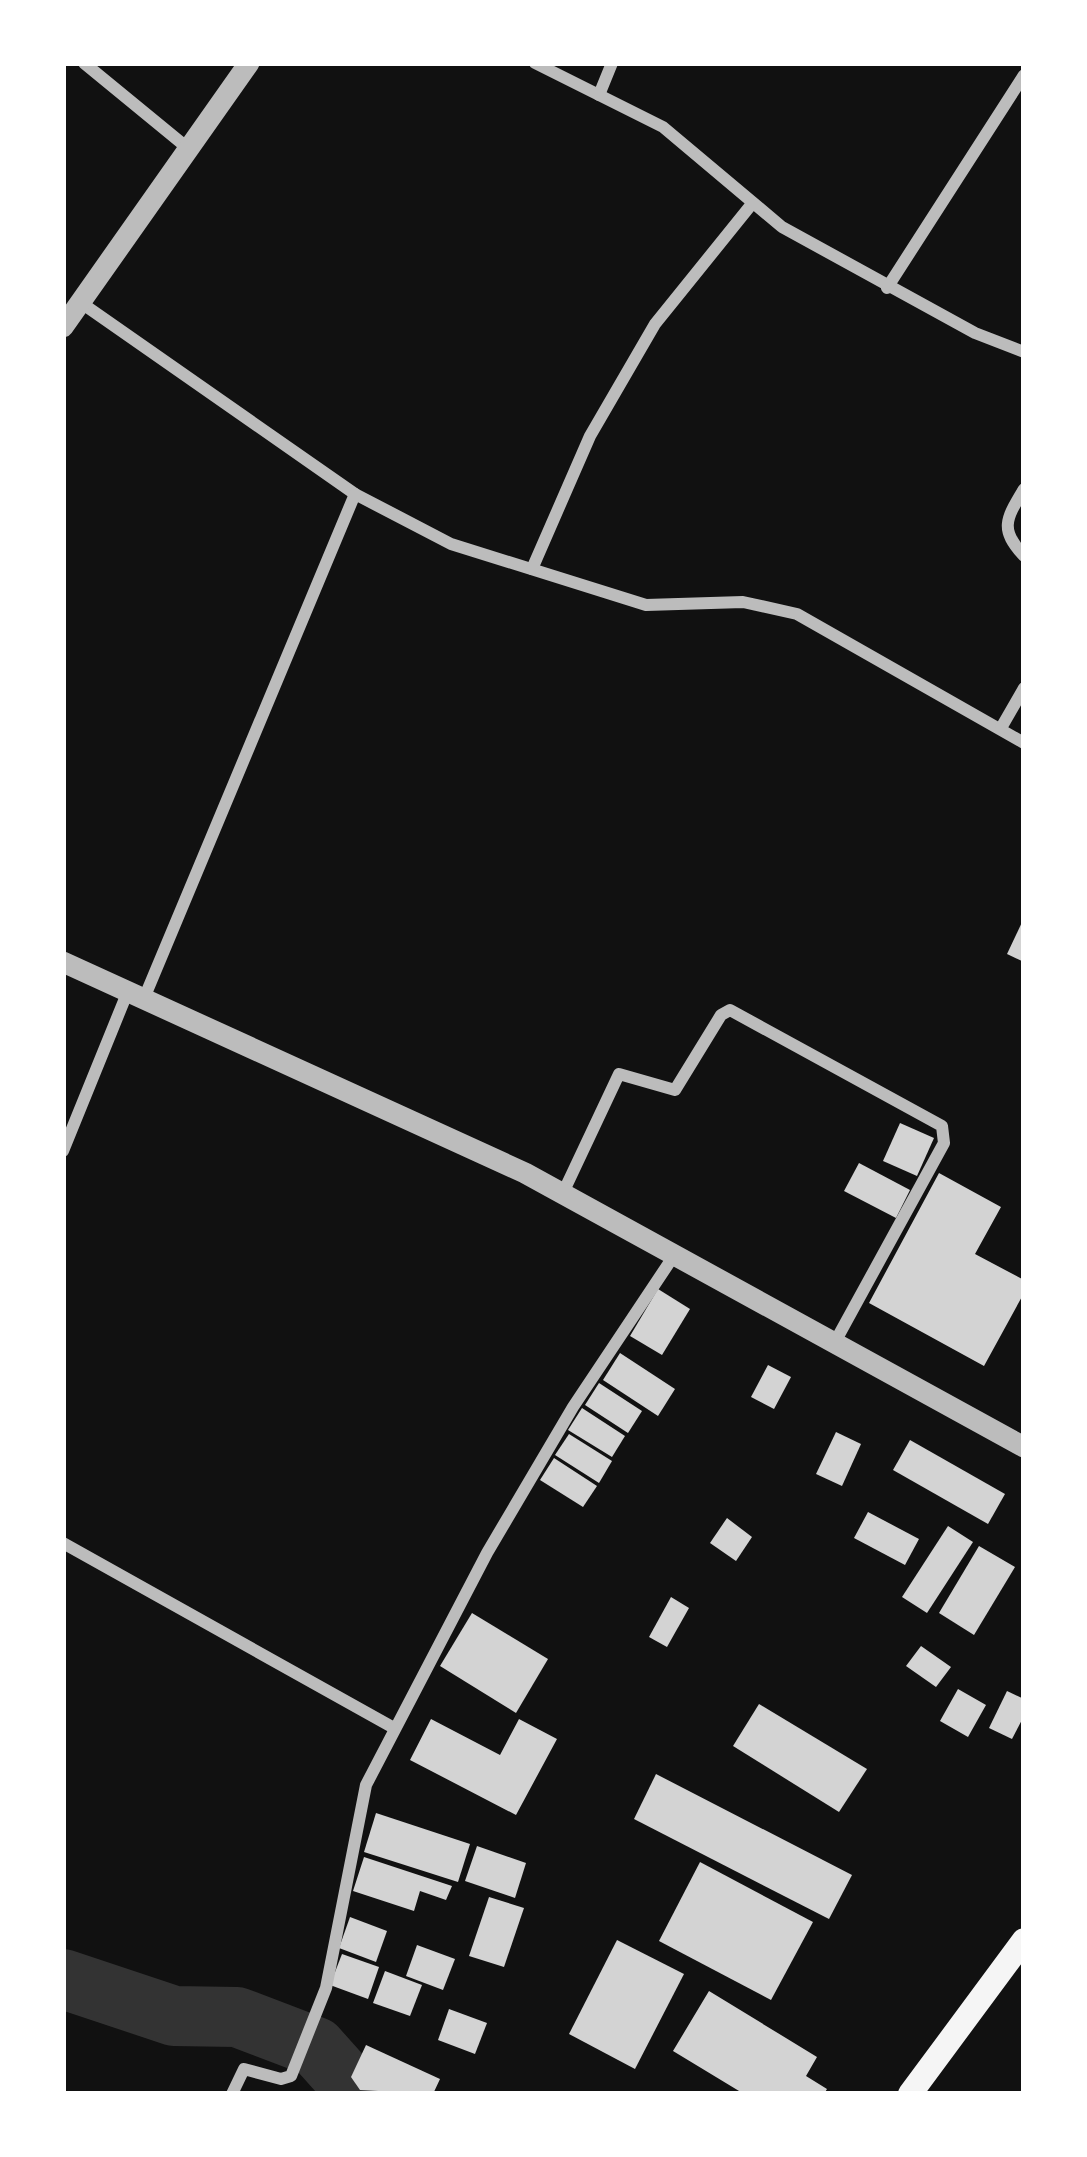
<svg xmlns="http://www.w3.org/2000/svg" width="1087" height="2157" font-family="Rubik,sans-serif">
  <style>
    .lines { fill: none; stroke-linecap: round; stroke-linejoin: round }
    .river { stroke: #333; stroke-width: 60 }
    .building { fill: #d3d3d3 }
    .minor { stroke: #bcbcbc; stroke-width: 12 }
    .tertiary { stroke: #bcbcbc; stroke-width: 21 }
    .secondary { stroke: #f5f5f5; stroke-width: 24 }
  </style>
  <rect width="100%" height="100%" fill="#111"/>
  <g class="lines">
    <polyline class="river" points="63,1979 174,2016 237,2017 316,2047 358,2094"/>
  </g>
  <g class="building">
    <polygon points="1024,918 1024,962 1007,954"/>
    <polygon points="900,1123 934,1138 917,1176 883,1161"/>
    <polygon points="859,1163 910,1190 896,1218 844,1191"/>
    <polygon points="939,1173 1001,1207 975,1254 1024,1280 1024,1293 984,1366 869,1303"/>
    <polygon points="658,1289 690,1309 662,1355 630,1336"/>
    <polygon points="620,1353 675,1389 658,1416 603,1380"/>
    <polygon points="768,1365 791,1377 774,1409 751,1397"/>
    <polygon points="599,1383 642,1411 628,1433 585,1405"/>
    <polygon points="582,1408 625,1436 612,1457 568,1430"/>
    <polygon points="836,1432 861,1444 842,1486 816,1474"/>
    <polygon points="569,1434 612,1461 599,1483 555,1455"/>
    <polygon points="910,1440 1005,1494 988,1524 893,1470"/>
    <polygon points="554,1458 597,1486 583,1507 540,1480"/>
    <polygon points="868,1512 919,1539 905,1565 854,1538"/>
    <polygon points="727,1518 752,1537 736,1561 710,1543"/>
    <polygon points="948,1526 973,1542 927,1613 902,1597"/>
    <polygon points="979,1546 1015,1567 974,1635 939,1613"/>
    <polygon points="671,1597 689,1608 667,1647 649,1637"/>
    <polygon points="472,1613 548,1659 516,1713 440,1666"/>
    <polygon points="921,1646 951,1667 936,1687 906,1666"/>
    <polygon points="958,1689 986,1705 968,1737 940,1721"/>
    <polygon points="1007,1691 1024,1699 1024,1716 1012,1739 989,1728"/>
    <polygon points="759,1704 867,1769 839,1812 733,1746"/>
    <polygon points="431,1719 500,1755 519,1719 557,1739 516,1815 410,1760"/>
    <polygon points="656,1774 852,1875 829,1919 634,1819"/>
    <polygon points="376,1813 470,1844 458,1882 364,1852"/>
    <polygon points="477,1846 526,1863 515,1898 465,1881"/>
    <polygon points="364,1857 452,1886 446,1900 420,1891 414,1911 353,1891"/>
    <polygon points="700,1862 813,1922 771,2000 659,1941"/>
    <polygon points="489,1897 524,1908 504,1967 469,1956"/>
    <polygon points="350,1917 387,1931 376,1962 339,1948"/>
    <polygon points="617,1940 684,1974 635,2069 569,2034"/>
    <polygon points="417,1945 455,1959 443,1990 406,1976"/>
    <polygon points="342,1954 379,1967 368,1999 330,1985"/>
    <polygon points="385,1971 422,1985 410,2016 373,2003"/>
    <polygon points="709,1991 817,2057 806,2076 827,2089 824,2094 744,2094 673,2051"/>
    <polygon points="449,2009 487,2023 475,2054 438,2040"/>
    <polygon points="366,2045 440,2079 433,2094 360,2090 351,2077"/>
  </g>
  <g class="lines">
    <g class="minor">
      <polyline points="84,63 190,150"/>
      <polyline points="535,63 663,127 782,227 975,333 1024,352"/>
      <polyline points="599,95 612,63"/>
      <polyline points="887,288 1024,75"/>
      <polyline points="80,302 355,494 451,544 646,605 743,602 797,614 1024,743"/>
      <path d="M1024 489C1006 519 999 529 1024 556"/>
      <polyline points="532,569 590,436 655,324 751,205"/>
      <polyline points="1001,728 1024,688"/>
      <polyline points="145,996 355,494"/>
      <polyline points="63,1151 128,991"/>
      <polyline points="562,1195 619,1074 675,1090 721,1015 730,1010 942,1126 944,1143 835,1342"/>
      <polyline points="63,1543 394,1728"/>
      <polyline points="232,2094 244,2069 281,2079 291,2076 326,1988 366,1785 487,1553 573,1407 675,1254"/>
    </g>
    <g class="tertiary">
      <polyline points="63,327 249,63"/>
      <polyline points="63,962 525,1173 1024,1447"/>
    </g>
    <polyline class="secondary" points="910,2094 1024,1940"/>
  </g>
  <rect width="1087" height="2157" fill="none" stroke="#ffffff" stroke-width="132"/>
</svg>
